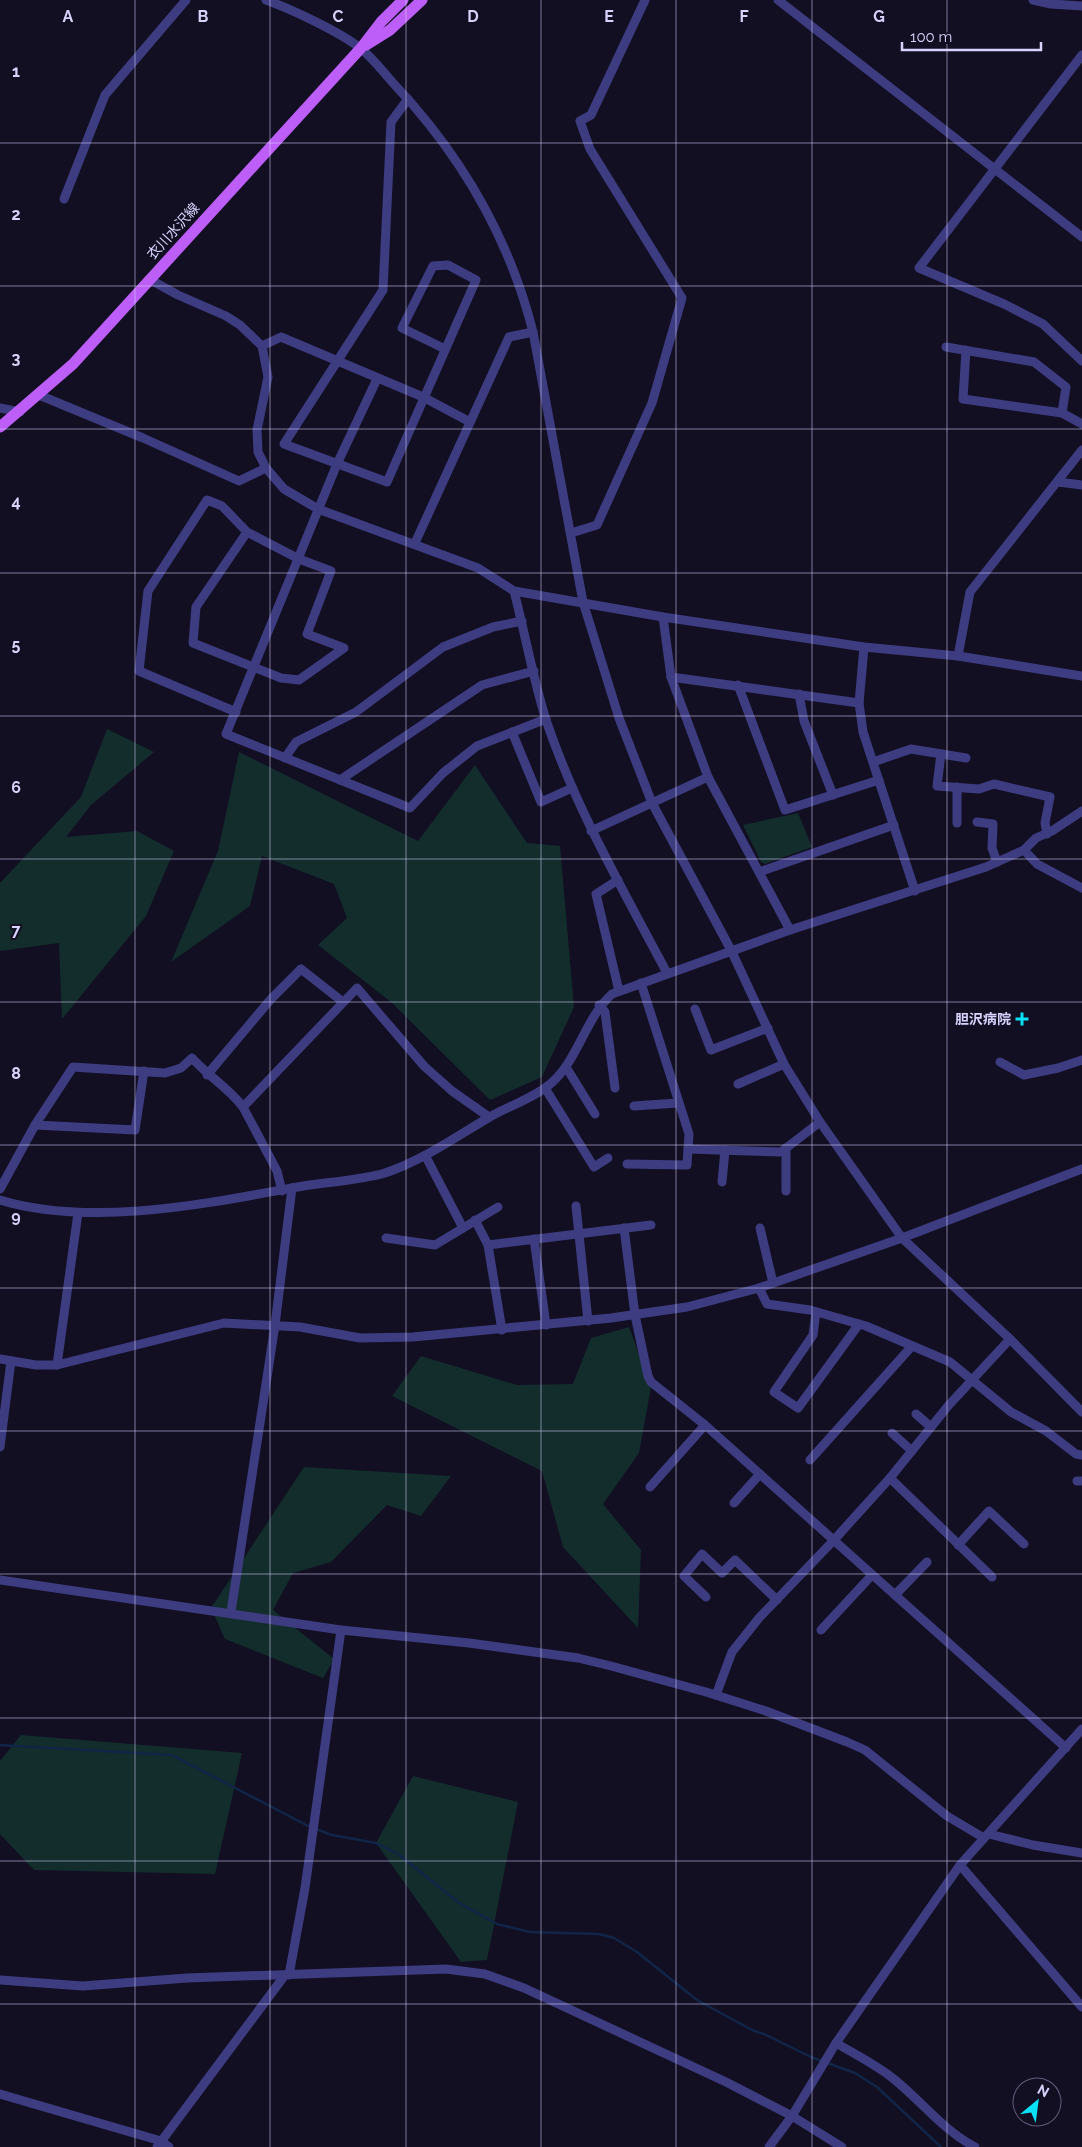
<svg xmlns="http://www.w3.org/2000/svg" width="1082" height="2147" font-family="Raleway,'Noto Sans JP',sans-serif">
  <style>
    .green { fill: #122d2c }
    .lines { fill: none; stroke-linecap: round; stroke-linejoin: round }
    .stream { stroke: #102547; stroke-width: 2.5 }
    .minor { stroke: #3d3c81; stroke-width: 9 }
    .major { stroke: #bd5ef9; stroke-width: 11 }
    .grid { fill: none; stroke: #d7d3fd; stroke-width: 1; stroke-opacity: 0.55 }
    .poi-dot { fill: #08e0f4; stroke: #120f23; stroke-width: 2 }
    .labels { text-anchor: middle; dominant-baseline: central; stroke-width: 4; stroke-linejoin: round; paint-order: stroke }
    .street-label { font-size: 14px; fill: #d7d3fd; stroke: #120f23 }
    .poi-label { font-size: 14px; font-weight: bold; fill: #d7d3fd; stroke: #120f23; text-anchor: end }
    .grid-label { font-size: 16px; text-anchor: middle; font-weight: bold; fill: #d7d3fd; stroke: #120f23; stroke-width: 4; stroke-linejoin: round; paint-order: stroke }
  </style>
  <rect width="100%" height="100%" fill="#120f23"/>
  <g class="green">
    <polygon points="107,729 154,752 91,805 66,837 137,831 174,851 146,916 62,1019 59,943 0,951 0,883 81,797"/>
    <polygon points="239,752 418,841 475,765 527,843 560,846 574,1007 542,1077 490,1100 391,1002 318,945 347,918 334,884 262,856 250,906 171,962 218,851"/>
    <polygon points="798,813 812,847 765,864 761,862 743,825"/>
    <polygon points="629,1327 651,1387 639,1453 603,1504 641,1550 638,1628 563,1547 542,1471 392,1396 421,1356 517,1385 573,1384 591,1338"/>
    <polygon points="304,1467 451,1476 421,1516 387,1505 331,1562 293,1573 273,1610 334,1659 323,1678 225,1639 211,1608"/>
    <polygon points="21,1735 242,1753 215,1874 34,1870 0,1834 0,1761"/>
    <polygon points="413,1776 518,1802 487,1960 461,1962 376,1843"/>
  </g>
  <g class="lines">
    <g class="stream">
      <polyline points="0,1745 172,1755 310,1827"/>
      <polyline points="316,1829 332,1835 376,1843 398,1854 459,1903 497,1924 530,1932 599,1934 614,1938 637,1952 697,2000 752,2030 764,2034 811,2057 855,2073 877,2087 941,2147"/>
    </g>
    <g class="minor">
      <path d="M266 0C291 9 340 32 360 48 373 58 383 72 394 84 461 155 509 237 533 332L583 602 619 718 652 803 731 950 784 1064 820 1122 902 1238 1010 1339 1082 1412"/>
      <polyline points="778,0 1082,237"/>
      <polyline points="1033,0 1051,4 1082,6"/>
      <polyline points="1082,55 919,268 1004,304 1043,324 1082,361"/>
      <polyline points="408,99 391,122 383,290 284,444 387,482 476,280 448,265 433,266 402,328 445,349"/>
      <polyline points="64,199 105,95 186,0"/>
      <polyline points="149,279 178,295 226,316 240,325 262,346 268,377 257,430 258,452 266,468 284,489 318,509 478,568 514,591 663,617 864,647 958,656 1082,676"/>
      <polyline points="262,346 281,337 423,397 470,422"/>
      <polyline points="946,347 1034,362 1066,387 1062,413"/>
      <polyline points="966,350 963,399 1062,413 1082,424"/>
      <polyline points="377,379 337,464 226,734 410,808 443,773 477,746 546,719"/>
      <polyline points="39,395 143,438 239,481 266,468"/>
      <polyline points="0,408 20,412"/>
      <polyline points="1058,482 1082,485"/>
      <polyline points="571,533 597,525 652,403 682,298 590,149 580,121 591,115 645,0"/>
      <polyline points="415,543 509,337 533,332"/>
      <path d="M514 591C525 634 533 678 546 720 576 809 623 890 667 973"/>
      <polyline points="663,617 671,677 708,777 790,930"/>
      <polyline points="864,647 859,703 863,732 915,891"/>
      <polyline points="958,656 970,592 1082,450"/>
      <polyline points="671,677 859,703"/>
      <polyline points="738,685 785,810 879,780"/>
      <polyline points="799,694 804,721 833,795"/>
      <polyline points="236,712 139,671 148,591 207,500 222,506 247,532 299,559 331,571 307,634 344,648 299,680 281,678 193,643 196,607 247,532"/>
      <polyline points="512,732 541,802 572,788"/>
      <polyline points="941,754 937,786 979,789 994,784 1050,797 1045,823 1047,834"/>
      <polyline points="285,758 296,742 356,712 443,647 493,627 522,621"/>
      <polyline points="873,762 911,749 966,758"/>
      <polyline points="340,780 482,685 534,671"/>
      <polyline points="977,822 993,824 992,848 997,862"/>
      <polyline points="957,823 957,787"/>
      <polyline points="591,831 708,777"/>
      <polyline points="1024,850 1037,864 1082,888"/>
      <polyline points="759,872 894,825"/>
      <polyline points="618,880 596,894 619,991"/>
      <polyline points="599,1005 605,1012 615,1088"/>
      <polyline points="695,1009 711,1050 768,1028"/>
      <polyline points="1000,1062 1024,1075 1058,1068 1082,1060"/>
      <polyline points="566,1067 595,1114"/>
      <polyline points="207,1075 271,999 301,969 343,1002"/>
      <polyline points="738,1084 784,1064"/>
      <polyline points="545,1088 594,1167 608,1158"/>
      <polyline points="634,1106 678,1103"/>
      <polyline points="243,1107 357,988 424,1066 452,1091 489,1117"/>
      <polyline points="35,1125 135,1130 144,1071"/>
      <polyline points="786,1148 786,1191"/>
      <polyline points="688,1149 781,1152 820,1122"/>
      <polyline points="426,1157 463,1228"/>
      <polyline points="627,1164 687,1165 689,1134 641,983"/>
      <polyline points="722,1182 725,1150"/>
      <path d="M0 1189 35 1125 73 1067 165 1073 181 1068 192 1058C208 1076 229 1088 243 1107L277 1171 282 1191"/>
      <path d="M0 1200C93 1228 209 1203 303 1186 328 1182 362 1180 385 1173 423 1160 454 1138 488 1118 506 1107 527 1101 545 1088 578 1065 583 1020 612 994L790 930 986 867 1024 850 1036 838 1052 831 1082 811"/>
      <polyline points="576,1206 588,1321"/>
      <polyline points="475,1220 488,1245 651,1225"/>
      <polyline points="624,1228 635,1315 648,1376 651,1382 705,1425 1066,1748"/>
      <polyline points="760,1228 773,1283"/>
      <polyline points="386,1238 435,1245 498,1207"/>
      <polyline points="534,1239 546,1325"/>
      <polyline points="488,1245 502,1330"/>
      <polyline points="759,1288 767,1304 810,1310 866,1326 950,1362 1011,1412 1046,1431 1076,1454 1082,1455"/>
      <polyline points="816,1312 813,1335 774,1392 798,1408 859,1324"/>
      <polyline points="0,1359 36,1365 57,1365 224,1323 300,1327 360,1338 413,1337 611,1318 687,1307 759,1288 902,1238 1082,1169"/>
      <polyline points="57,1365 78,1213"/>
      <polyline points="916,1414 931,1427"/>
      <polyline points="892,1433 912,1451"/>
      <polyline points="0,1447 11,1361"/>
      <polyline points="810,1460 912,1346"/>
      <polyline points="890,1478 992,1577"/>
      <polyline points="1077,1481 1082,1481"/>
      <polyline points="650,1487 705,1425"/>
      <polyline points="734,1503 760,1474"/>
      <polyline points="958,1545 989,1511 1024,1544"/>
      <polyline points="0,1580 341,1630 469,1643 578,1658 611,1666 706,1692 766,1711 847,1742 865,1750 947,1816 984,1838"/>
      <polyline points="895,1595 927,1562"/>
      <polyline points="706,1597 684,1576 702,1554 722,1573 735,1560 777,1600"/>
      <polyline points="231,1612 275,1325 292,1188"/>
      <polyline points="821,1630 872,1575"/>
      <polyline points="716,1695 732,1652 759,1618 834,1540 890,1478 948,1406 1010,1339"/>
      <polyline points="989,1834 1033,1845 1082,1853"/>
      <polyline points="960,1865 1082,2007"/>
      <polyline points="289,1975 305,1888 341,1630"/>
      <polyline points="0,1980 83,1986 187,1978 446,1969 485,1974 524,1988 726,2082 792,2116 842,2147"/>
      <path d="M836 2043C856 2055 877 2065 895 2080 922 2102 943 2130 975 2147"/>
      <polyline points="0,2094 161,2141 169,2147"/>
      <polyline points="157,2147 285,1975"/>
      <polyline points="769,2147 792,2116 836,2043 960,1865 1082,1729"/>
    </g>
    <g class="major">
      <polyline points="366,45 390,30 422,0"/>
      <polyline points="0,427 73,364 361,48 381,22 403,0"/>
    </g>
  </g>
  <path class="grid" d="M135 0V2147M270 0V2147M406 0V2147M541 0V2147M676 0V2147M812 0V2147M947 0V2147M0 143H1082M0 286H1082M0 429H1082M0 573H1082M0 716H1082M0 859H1082M0 1002H1082M0 1145H1082M0 1288H1082M0 1431H1082M0 1574H1082M0 1718H1082M0 1861H1082M0 2004H1082"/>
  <path class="poi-dot" d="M1019.5 1011.5h5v5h5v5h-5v5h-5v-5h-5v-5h5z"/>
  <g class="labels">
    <g class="street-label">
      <text transform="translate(173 231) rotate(-48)">衣川水沢線</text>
    </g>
    <g class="poi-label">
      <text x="1011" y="1019">胆沢病院</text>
    </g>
  </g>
  <g class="grid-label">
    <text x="68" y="22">A</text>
    <text x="203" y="22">B</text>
    <text x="338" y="22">C</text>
    <text x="473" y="22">D</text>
    <text x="609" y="22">E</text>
    <text x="744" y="22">F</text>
    <text x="879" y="22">G</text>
    <text x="16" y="77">1</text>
    <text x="16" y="220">2</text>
    <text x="16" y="364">3</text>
    <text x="16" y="507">4</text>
    <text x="16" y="650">5</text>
    <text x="16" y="793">6</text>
    <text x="16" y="936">7</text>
    <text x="16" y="1079">8</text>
    <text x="16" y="1222">9</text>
  </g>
  <g transform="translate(1037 2102) rotate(29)"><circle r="24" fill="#120f23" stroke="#615d7a"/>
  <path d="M0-4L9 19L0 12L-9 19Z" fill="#08e0f4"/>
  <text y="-8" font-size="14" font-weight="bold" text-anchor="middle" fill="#d7d3fd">N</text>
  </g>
  <path d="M902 42v8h139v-8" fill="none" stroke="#d7d3fd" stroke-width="2.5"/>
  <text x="910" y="42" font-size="15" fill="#d7d3fd" stroke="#120f23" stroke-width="4" paint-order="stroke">100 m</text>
</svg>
